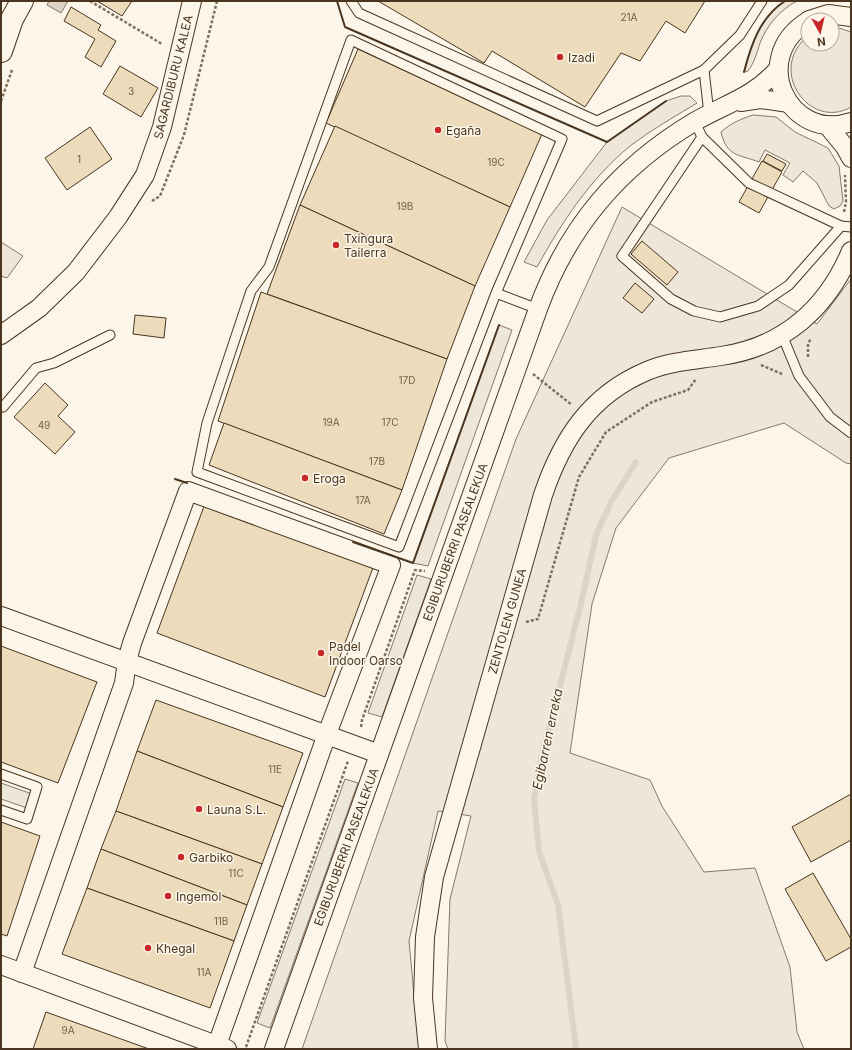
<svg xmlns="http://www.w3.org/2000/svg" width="852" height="1050" font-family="Inter,sans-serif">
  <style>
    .green { fill: #ede6d9; stroke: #887966 }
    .parking { fill: #ede7d9; stroke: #887966 }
    .water { fill: #dcd4c6; stroke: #887966 }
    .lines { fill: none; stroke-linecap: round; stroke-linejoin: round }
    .stream { stroke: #dcd4c6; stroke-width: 6 }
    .building { fill: #ecdcbc; stroke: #4a3520 }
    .service-casing { stroke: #4a3520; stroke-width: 11 }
    .minor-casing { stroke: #4a3520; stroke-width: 20 }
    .tertiary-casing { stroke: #4a3520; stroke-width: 24 }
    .path { stroke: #7f6f5c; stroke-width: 2.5; stroke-dasharray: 3 2; stroke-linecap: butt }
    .service { stroke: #fbf6e9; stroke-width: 9 }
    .minor { stroke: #fbf6e9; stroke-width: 18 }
    .tertiary { stroke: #fbf6e9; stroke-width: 22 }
    .wall { stroke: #4a3520; stroke-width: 2 }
    .poi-dot { fill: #c62828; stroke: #fbf6e9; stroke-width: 1.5 }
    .labels { text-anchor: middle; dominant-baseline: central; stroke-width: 3; stroke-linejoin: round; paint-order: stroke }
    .number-label { font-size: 10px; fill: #725f47 }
    .poi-label { font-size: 12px; fill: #4a3520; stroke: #fbf6e9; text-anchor: start }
    .street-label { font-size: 12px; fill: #4a3520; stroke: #fbf6e9 }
    .water-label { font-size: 13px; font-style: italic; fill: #4a3520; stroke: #fbf6e9 }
  </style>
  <rect width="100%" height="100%" fill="#fbf6e9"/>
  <g class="green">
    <path d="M785 1H797C780 10 767 25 760 43 757 53 754 63 748 71L744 72C751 45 760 17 785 1Z"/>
    <path d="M832 28H839L851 32V107C810 131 766 70 808 36V44H832Z"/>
    <path d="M681 96H690L697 103C674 117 651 130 630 146 590 179 562 222 537 267L524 262 547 220 607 142 666 101Z"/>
    <path d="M753 115 776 117 795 132 828 148 839 166 843 201 840 206 834 209 829 206 817 183 803 171 793 182 783 175 790 163 765 150 759 162C738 154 727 157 721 132 731 123 741 119 753 115Z"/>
    <polygon points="622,207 817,324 851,279 851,464 846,463 784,423 669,458 616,528 592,604 570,753 650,780 662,806 704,872 755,868 790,967 797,1032 804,1049 448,1049 445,1041 450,899 471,816 438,811 409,941 419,1049 302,1049 516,439"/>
    <polygon points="1,242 23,256 7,278 1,276"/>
    <polygon points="499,325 512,330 428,566 413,563"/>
  </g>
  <g class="parking">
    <polygon points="417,575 431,579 382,717 368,713"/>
    <polygon points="345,779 358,783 270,1028 257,1023"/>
    <polygon points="1,783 32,794 27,808 1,799"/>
  </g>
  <polygon class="water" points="49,1 68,1 61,13 47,5"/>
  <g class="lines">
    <polyline class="stream" points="576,1049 558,905 539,851 534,800 541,759 580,608 596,535 611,502 636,462"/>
  </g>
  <g class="building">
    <polygon points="97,1 132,1 122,16"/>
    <polygon points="378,1 705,1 685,33 666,21 640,61 621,53 585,107 492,51 484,63"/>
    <polygon points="71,7 101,25 98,30 116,41 101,67 85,57 95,39 64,21"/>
    <polygon points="358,49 542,134 510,207 326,123"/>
    <polygon points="120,66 158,88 141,117 103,94"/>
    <polygon points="335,126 510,207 475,286 300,205"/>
    <polygon points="90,127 112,159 67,190 45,158"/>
    <polygon points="767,154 786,164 782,171 763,161"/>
    <polygon points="762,161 782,172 759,213 739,202"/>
    <polygon points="300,205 475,286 447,359 267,294"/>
    <polygon points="642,241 678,272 667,285 631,254"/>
    <polygon points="635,283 654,299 642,313 623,298"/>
    <polygon points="261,292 447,359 402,490 218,421"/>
    <polygon points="135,315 166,318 164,338 133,334"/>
    <polygon points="45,383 68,405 58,416 75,432 55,454 14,417"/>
    <polygon points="224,423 402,490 384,534 209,465"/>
    <polygon points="206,501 374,565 325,697 157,633"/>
    <polygon points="1,646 97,682 58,783 1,762"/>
    <polygon points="156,700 303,753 283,807 137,751"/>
    <polygon points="137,751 283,807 262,864 116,811"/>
    <polygon points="851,794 851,840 811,862 792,827"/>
    <polygon points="116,811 262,864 247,905 101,849"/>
    <polygon points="1,822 40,836 7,936 1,934"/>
    <polygon points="101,849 247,905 234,941 87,888"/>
    <polygon points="813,873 851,939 851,947 826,961 785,889"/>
    <polygon points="87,888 234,941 210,1008 62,954"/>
    <polygon points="46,1012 149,1049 33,1049"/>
  </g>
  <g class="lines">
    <defs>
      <g id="service">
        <polyline points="351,1 359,13 597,121 704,70 709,114"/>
        <polyline points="704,70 740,35 762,1"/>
        <polyline points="695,122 702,137 749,183 841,226 851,227"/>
        <polyline points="702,137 622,256 671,299 694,311 720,317 758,306 789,285 841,226"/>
        <polyline points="496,293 399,547 197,472 207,423 251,291 269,267 351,40 562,139 496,293 538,309"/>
        <polyline points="782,335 799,376 830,417 851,433"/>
        <polyline points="1,406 3,407 36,368 54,363 110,335"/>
        <polyline points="1,774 37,787 27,819 1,810"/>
      </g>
      <g id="minor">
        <polyline points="809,20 828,14 851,17"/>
        <path d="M808 21C748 58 789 143 851 122"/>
        <polyline points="741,102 760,99 789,103"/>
        <polyline points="827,125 845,147 851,158"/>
        <polyline points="1,335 39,308 76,272 118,217 145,175 162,127 192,1"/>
        <polyline points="1,616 379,754"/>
        <polyline points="1,965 227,1049"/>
        <polyline points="22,973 124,683 127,661 132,643 188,491 391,565 327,734 217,1045"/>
        <path d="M274 1049 538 309C568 227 619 167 694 122 725 104 754 97 778 69"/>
        <path d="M428 1049 423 998 425 937 434 877 543 495C562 439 590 395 647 371 671 361 696 360 721 356 784 347 827 308 851 251"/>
      </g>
      <polyline id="tertiary" points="1,51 12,19 22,1"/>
    </defs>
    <use href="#service" class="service-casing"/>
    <use href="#minor" class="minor-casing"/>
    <use href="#tertiary" class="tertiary-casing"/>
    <g class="path">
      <polyline points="90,1 162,44"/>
      <polyline points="1,101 12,70"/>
      <polyline points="152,201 160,196 184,135 217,1"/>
      <polyline points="844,212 846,202 845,175"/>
      <polyline points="808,357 808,344 811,338"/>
      <polyline points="761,365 782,374"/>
      <polyline points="533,374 572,405"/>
      <polyline points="526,622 538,619 579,477 606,432 652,402 688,390 696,379"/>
      <polyline points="361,727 362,720 415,570 425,571"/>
      <polyline points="246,1047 348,761"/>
    </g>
    <use href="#service" class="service"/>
    <use href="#minor" class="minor"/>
    <use href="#tertiary" class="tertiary"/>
    <g class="wall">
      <polyline points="337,1 345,27 607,142 666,101"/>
      <path d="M744 72C751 45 760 17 785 1"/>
      <polyline points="175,479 187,483"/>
      <polyline points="353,542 413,563 499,325"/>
    </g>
  </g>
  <g class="poi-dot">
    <circle cx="560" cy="57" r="4"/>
    <circle cx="438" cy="130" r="4"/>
    <circle cx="336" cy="245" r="4"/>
    <circle cx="305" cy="478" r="4"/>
    <circle cx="321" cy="653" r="4"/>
    <circle cx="199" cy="809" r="4"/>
    <circle cx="181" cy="857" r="4"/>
    <circle cx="168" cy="896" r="4"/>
    <circle cx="148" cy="948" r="4"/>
  </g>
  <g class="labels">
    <g class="number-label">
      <text x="629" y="17">21A</text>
      <text x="131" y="91">3</text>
      <text x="79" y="159">1</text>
      <text x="496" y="162">19C</text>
      <text x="405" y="206">19B</text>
      <text x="407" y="380">17D</text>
      <text x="331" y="422">19A</text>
      <text x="390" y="422">17C</text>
      <text x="44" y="425">49</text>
      <text x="377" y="461">17B</text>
      <text x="363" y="500">17A</text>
      <text x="275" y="769">11E</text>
      <text x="236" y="873">11C</text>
      <text x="221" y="921">11B</text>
      <text x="204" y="972">11A</text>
      <text x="68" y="1030">9A</text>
    </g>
    <g class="poi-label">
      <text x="568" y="57">Izadi</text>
      <text x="446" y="130">Egaña</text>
      <text x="344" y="238">Txingura<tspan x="344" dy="14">Tailerra</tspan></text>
      <text x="313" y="478">Eroga</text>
      <text x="329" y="646">Padel<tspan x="329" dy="14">Indoor Oarso</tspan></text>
      <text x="207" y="809">Launa S.L.</text>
      <text x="189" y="857">Garbiko</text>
      <text x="176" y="896">Ingemol</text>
      <text x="156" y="948">Khegal</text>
    </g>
    <g class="street-label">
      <text transform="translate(173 77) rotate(-76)">SAGARDIBURU KALEA</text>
      <text transform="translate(455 542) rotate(-70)">EGIBURUBERRI PASEALEKUA</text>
      <text transform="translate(507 621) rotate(-74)">ZENTOLEN GUNEA</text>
      <text transform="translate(346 847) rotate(-70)">EGIBURUBERRI PASEALEKUA</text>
    </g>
    <g class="water-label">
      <text transform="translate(547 739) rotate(-78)">Egibarren erreka</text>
    </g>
  </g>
  <rect width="852" height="1050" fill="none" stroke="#4a3520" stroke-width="4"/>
  <g transform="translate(820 32) rotate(172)"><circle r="19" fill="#fbf6e9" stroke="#b4a999"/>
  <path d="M0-3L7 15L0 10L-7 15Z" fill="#c62828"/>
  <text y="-6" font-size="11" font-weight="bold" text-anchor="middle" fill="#4a3520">N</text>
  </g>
</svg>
